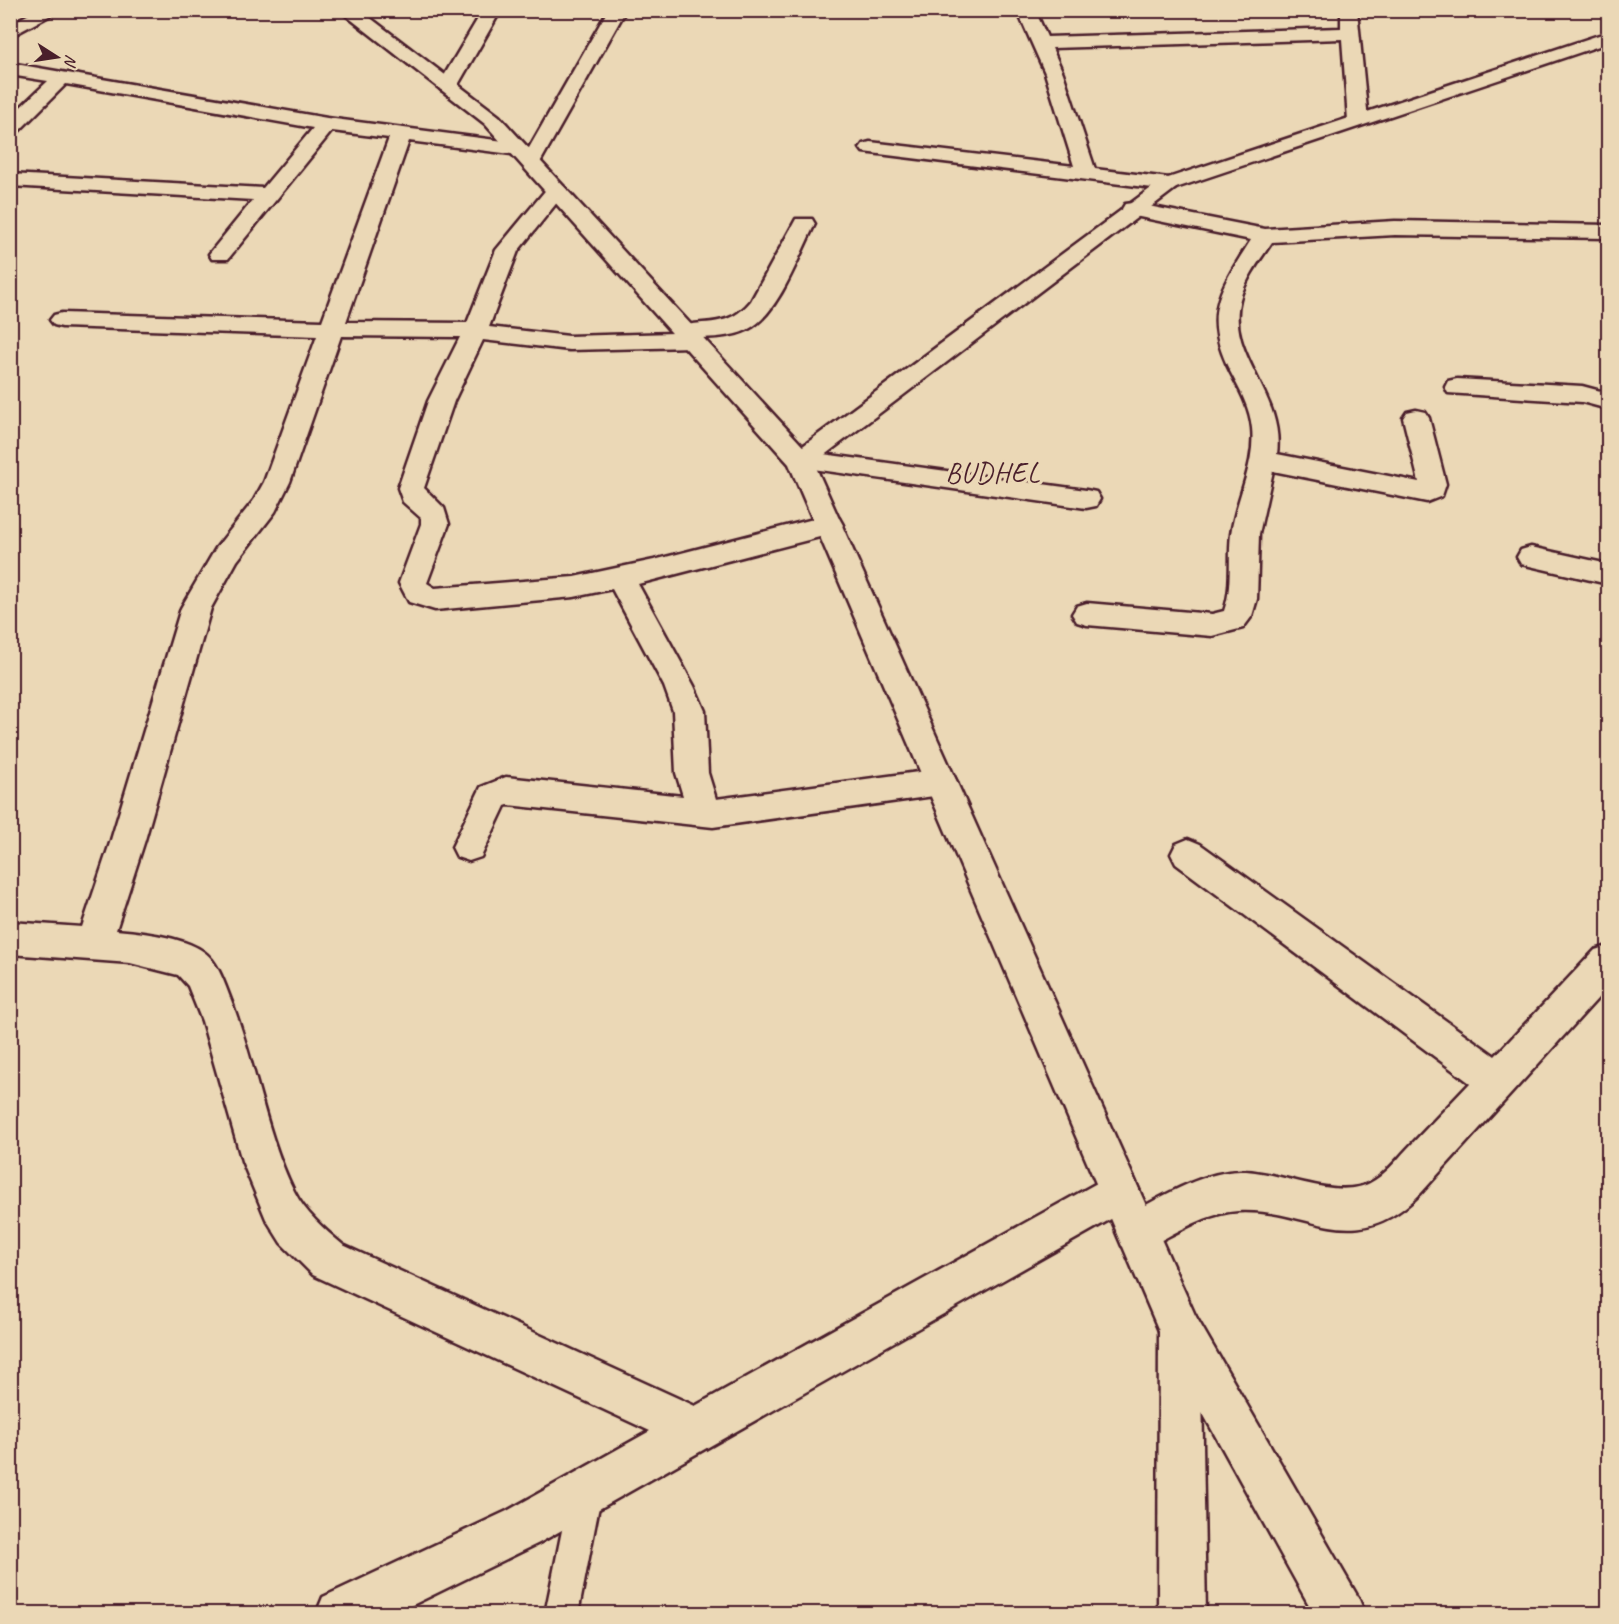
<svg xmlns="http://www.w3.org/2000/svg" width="1619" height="1624" font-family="Caveat,sans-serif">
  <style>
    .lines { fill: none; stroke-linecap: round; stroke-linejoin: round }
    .lane-casing { stroke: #4a1f2b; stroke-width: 5 }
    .street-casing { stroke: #4a1f2b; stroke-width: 5 }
    .secondary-casing { stroke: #4a1f2b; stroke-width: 5 }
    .primary-casing { stroke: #4a1f2b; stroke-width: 5 }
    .lane { fill: #ebd8b6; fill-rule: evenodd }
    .street { fill: #ebd8b6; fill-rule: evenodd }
    .secondary { fill: #ebd8b6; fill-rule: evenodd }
    .primary { fill: #ebd8b6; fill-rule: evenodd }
    .labels { text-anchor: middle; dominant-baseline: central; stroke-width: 6; stroke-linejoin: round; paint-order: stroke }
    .quarter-label { font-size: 28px; letter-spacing: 1.5px; fill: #4a1f2b; stroke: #ebd8b6 }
  </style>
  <rect width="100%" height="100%" fill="#ebd8b6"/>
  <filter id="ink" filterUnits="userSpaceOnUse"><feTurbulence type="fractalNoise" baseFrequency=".0167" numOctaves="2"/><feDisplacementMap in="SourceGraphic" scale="12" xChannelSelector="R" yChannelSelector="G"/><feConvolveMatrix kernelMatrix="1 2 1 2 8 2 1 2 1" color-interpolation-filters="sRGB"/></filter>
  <g filter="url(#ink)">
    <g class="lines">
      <defs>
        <polygon id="lane" points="586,1475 597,1480 602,1491 578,1614 545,1614 570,1491 575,1480"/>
        <g id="street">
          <polygon points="37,10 60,10 10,37 10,24"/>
          <path d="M608 10H626L538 166H524L521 162 526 153 519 155 409 141 346 322 467 323 496 250 549 186H563L567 190 518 251 489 327 569 336 674 333 677 327C707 319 728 329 751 301L796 219H812L815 224C800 253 780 310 752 327 739 336 718 337 703 338L701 345 692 347 569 350 483 340 454 401 424 488 444 508 449 524 427 583 435 588 574 577 654 560 829 515 839 518 843 525 839 532 638 584 694 686 705 711 708 773 716 799 941 769 952 773 957 782 952 791 941 795 713 827 508 805 505 806 481 857 469 861 457 857 452 847 481 787 506 777 683 796 676 773 673 711 664 686 612 589 574 597 435 610 409 602 399 583 421 524V518L403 502 398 488 428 401 460 337 341 336 290 482 275 512 237 561 211 608 145 840 116 930C141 932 184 937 204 952 218 962 225 985 231 1000 255 1061 265 1132 294 1191 305 1213 324 1229 343 1245L695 1406 1106 1178 1120 1172 1134 1178 1140 1192 1134 1206 539 1543 394 1614H316L323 1597 507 1511 650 1431 313 1275 281 1243 266 1219 242 1161 202 1021 188 986 178 975 130 963 10 954V922L82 927 111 840 181 608 216 548 254 500 264 482 317 336 62 327 54 325 50 320 54 315 62 313 322 321 389 138 332 131 228 259H212L209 254 253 200 10 186V174L263 188 313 128 66 84 17 133 10 135V117L48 81 10 75V63L327 118 519 143 529 148Z"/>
          <polygon points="1017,10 1035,10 1047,37 1341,28 1341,10 1357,10 1368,120 1365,124 1351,124 1348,120 1342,39 1052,48 1063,73 1095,169 1169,178 1176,180 1180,184 1176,188 1169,190 863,152 860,148 863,144 870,142 1074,166 1045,73"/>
          <path d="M1133 203 1265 229 1395 221 1608 225V238L1395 235 1272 242C1260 260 1246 278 1240 299 1225 355 1285 394 1277 454L1419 482 1403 418 1407 412 1416 410 1425 412 1429 418 1446 484 1442 496 1427 502 1273 471 1259 534 1257 599 1252 616 1243 628 1212 636 1087 625 1077 622 1072 614 1077 606 1087 603 1212 614 1224 611C1233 586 1228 559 1231 534 1236 498 1256 464 1252 428 1250 408 1240 390 1231 373 1201 315 1219 290 1251 240L1125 214 1122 209 1125 204Z"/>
          <polygon points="1457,379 1582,386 1608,393 1608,409 1582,402 1448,393 1445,387 1448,381"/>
          <polygon points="801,451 1086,490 1096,492 1100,499 1096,506 1086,508 792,466 788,460 792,454"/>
          <polygon points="1531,547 1608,564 1608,584 1521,564 1517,557 1521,550"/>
          <path d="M1188 839 1200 844 1495 1056 1595 950 1608 946V987L1420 1194C1352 1261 1309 1207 1238 1211 1201 1213 1169 1239 1136 1252L1122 1246 1116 1232 1122 1218C1157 1200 1199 1172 1240 1171 1278 1170 1335 1201 1370 1183 1384 1176 1396 1161 1407 1149 1428 1127 1449 1105 1470 1083L1176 864 1171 854 1176 844Z"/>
        </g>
        <g id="secondary">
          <polygon points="483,10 501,10 455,90 441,90 438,86"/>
          <polygon points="1608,32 1608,43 1176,188 810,466 801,469 792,466 788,460 792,454 1162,180"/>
          <polygon points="1180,1309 1195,1315 1201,1330 1206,1614 1158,1614 1159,1330 1165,1315"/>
        </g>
        <polygon id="primary" points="339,10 360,10 499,116 810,454 1195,1315 1358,1597 1365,1614 1314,1614 1165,1345 789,464 485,124"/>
      </defs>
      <use href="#lane" class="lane-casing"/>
      <use href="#street" class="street-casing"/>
      <use href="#secondary" class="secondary-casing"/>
      <use href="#primary" class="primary-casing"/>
      <use href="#lane" class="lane"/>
      <use href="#street" class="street"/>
      <use href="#secondary" class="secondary"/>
      <use href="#primary" class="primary"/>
    </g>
  </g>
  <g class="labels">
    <g class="quarter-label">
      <text x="993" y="472">BUDHEL</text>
    </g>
  </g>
  <rect width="1619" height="1624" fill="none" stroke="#ebd8b6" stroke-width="36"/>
  <rect x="18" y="18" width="1583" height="1588" fill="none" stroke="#4a1f2b" stroke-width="2" filter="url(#ink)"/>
  <g transform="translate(57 57) rotate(102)" stroke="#ebd8b6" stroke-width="4.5" paint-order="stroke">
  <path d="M0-4.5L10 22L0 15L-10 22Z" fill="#4a1f2b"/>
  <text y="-9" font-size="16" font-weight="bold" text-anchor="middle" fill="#4a1f2b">N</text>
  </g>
</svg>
